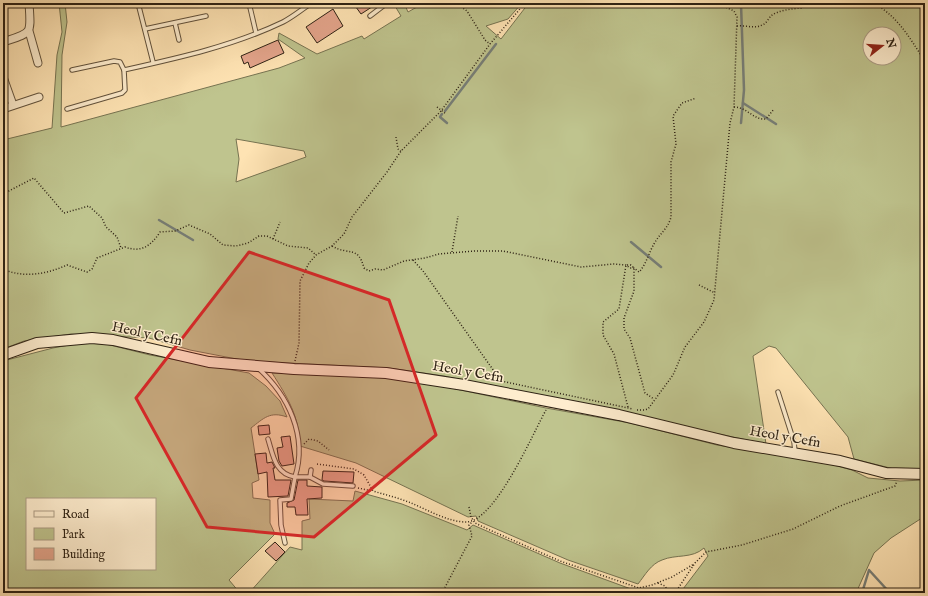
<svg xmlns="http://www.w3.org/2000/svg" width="928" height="596" font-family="'IM FELL English',serif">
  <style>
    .green { fill: #bfc48e; stroke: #767351; fill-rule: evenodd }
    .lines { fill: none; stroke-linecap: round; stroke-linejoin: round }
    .stream { stroke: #767e77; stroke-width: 2.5 }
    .building { fill: #e4a58c; stroke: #2e2214 }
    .lane-casing { stroke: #62523c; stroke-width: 5.5 }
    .street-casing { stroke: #62523c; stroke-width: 9 }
    .secondary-casing { stroke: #2e2214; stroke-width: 12 }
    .path { stroke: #2e2214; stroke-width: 1.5; stroke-dasharray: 1 2; stroke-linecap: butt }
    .lane { stroke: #feedce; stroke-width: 3.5 }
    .street { stroke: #feedce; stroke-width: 7 }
    .secondary { stroke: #feedce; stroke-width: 10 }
    .marked { fill: #d62828; fill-opacity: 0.2; stroke: #d62828; stroke-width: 3; stroke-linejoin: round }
    .labels { text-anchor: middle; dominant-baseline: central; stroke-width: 3; stroke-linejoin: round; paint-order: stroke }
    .street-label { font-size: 14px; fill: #2e2214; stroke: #feedce }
  </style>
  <rect width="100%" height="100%" fill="#fee3b3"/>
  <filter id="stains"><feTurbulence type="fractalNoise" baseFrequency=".005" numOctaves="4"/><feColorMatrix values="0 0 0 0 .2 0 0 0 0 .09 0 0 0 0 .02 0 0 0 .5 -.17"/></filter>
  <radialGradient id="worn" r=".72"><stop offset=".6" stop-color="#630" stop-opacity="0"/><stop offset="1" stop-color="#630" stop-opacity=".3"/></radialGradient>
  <g class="green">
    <path d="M59 3H65L67 22 62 55 61 127 279 68 305 58 278 39 279 33 317 54 362 36 364 39 401 16 395 6 396 3H404L408 12 424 3H522L508 19 486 26 501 39 528 4 524 3H925V469H894L854 459 848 437 776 348 769 346 753 356 766 444 444 376 389 368 247 361 190 350 149 338 71 334 24 341 3 349V140L52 128 57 55 62 32ZM870 34H894V58H870ZM236 139 304 151 306 157 236 182 239 159Z"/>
    <path d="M80 343 106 344 150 355 249 373 266 386 280 401 287 417C270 411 264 418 251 428L259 480 252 483 253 498 270 500V523L275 534 229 580 240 593H3V361L53 348ZM27 499H155V569H27Z"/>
    <path d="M272 373 396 378 437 385 546 408 630 423 717 445 822 462 852 470 868 478 900 481 925 480V516L891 538 874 553 856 593H680L708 556 704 548C692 559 676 554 662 560 651 564 645 575 638 584L568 560 478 521 476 516 468 517 356 463 300 446C299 416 288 398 272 373Z"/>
    <polygon points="355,491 402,504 467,530 473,525 560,563 642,593 249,593 290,547 302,550 302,521 310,519 309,499 353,501"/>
  </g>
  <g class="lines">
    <g class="stream">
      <polyline points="739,3 741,4 744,90 741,123"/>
      <polyline points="743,103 776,124"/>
      <polyline points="445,111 496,44"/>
      <polyline points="442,114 440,117 447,123"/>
      <polyline points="159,220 193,240"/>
      <polyline points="631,242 661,267"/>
      <polyline points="862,593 869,570 890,593"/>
    </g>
  </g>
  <g class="building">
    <polygon points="353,3 378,3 361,14"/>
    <polygon points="333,9 343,26 317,43 306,27"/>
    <polygon points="278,40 284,53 250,68 248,62 244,64 241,56"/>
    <polygon points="269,425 270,434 259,435 258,426"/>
    <polygon points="290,436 294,464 282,466 279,461 277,448 283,447 281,437"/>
    <polygon points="266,453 267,463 272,462 275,468 273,468 275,480 291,480 288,496 268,497 267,472 258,474 255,454"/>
    <polygon points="323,471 354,472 353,483 324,481 322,480"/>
    <polygon points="298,480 307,480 307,486 322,487 322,498 307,499 308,515 296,515 295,507 287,507 287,503 294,500"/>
    <polygon points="275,542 285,552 276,561 265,551"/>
  </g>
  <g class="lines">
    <defs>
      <g id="lane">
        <polyline points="138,3 153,62"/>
        <polyline points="249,3 256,33"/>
        <polyline points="370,16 387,3"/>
        <polyline points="175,23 179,40"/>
        <polyline points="145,29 206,16"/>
        <polyline points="72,70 114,61 120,62 124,70"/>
        <path d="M67 109 122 93 125 90 124 70C178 58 233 46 283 22 293 17 302 9 312 3"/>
        <path d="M258 368C288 395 308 436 295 477H310L323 484 353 486"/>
        <polyline points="778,392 794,442 795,452"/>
        <path d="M268 439C273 455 275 474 295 477L291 499 280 500 281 525 285 543"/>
        <polyline points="310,477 311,470"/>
      </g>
      <g id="street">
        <polyline points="29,31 38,63"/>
        <path d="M3 42C33 32 31 35 29 3"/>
        <polyline points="3,77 13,105"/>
        <polyline points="3,109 39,97"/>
      </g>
      <polyline id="secondary" points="3,355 37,343 92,338 113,340 209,362 294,369 386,373 464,385 619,415 734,443 840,461 886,473 925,474"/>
    </defs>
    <use href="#lane" class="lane-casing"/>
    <use href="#street" class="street-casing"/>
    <use href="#secondary" class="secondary-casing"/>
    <g class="path">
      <polyline points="456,3 467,11 485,40 490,44"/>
      <path d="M874 3C900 19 908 36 925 61"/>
      <path d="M737 26C745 25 755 29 762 25 766 24 768 19 771 16 778 10 792 9 801 8L804 3"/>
      <polyline points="437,107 446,114"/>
      <path d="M734 107C747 107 753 120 766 119L774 109"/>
      <polyline points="396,137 398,149 401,151"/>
      <polyline points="3,194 34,178 64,213 89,206 102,218 106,227 117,237 121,248"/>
      <polyline points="273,239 280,222"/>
      <path d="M332 246C349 256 358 245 364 268L369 271 375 269 383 270 404 261 425 258 439 254 474 251H503L581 267 614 264 626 265 630 268H634L639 272C646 265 649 252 654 244 659 234 668 229 671 217V162L676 144 673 116 682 103 696 98"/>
      <polyline points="452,252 458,216"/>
      <polyline points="413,260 423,271 501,381 633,409"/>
      <path d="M3 271 5 270C25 278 47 274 67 265L87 272 92 269 97 258 125 247C141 253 151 246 160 232L175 231 189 225 210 234 223 245 236 246 248 243 259 236H267L288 246 308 248 316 255"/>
      <polyline points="699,285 715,293"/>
      <polyline points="295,361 299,343 300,281 309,263 316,255 332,246 344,234 352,217 387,172 401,151 441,111 490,44 525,3"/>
      <polyline points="628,407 614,354 603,335 603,322 619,309 626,265 631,265 634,268 634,291 624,318 624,329 630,338 645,393 654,399"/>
      <polyline points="637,410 644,410 648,409 673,375 685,347 704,322 714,300 730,123 734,107 737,17 734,11 717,3"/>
      <polyline points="304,444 309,439 318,441 329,450"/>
      <path d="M317 464 354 469 364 475 373 491C386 495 399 498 411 503 428 510 448 522 466 522 495 522 533 433 546 410"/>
      <polyline points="358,488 372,491"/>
      <polyline points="469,507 471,517 475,523 492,531 560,561 639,588 652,585 672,577 694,564"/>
      <polyline points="658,583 665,586 669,593"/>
      <polyline points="442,593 472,536 469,525 472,522"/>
      <polyline points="675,593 695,563 706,552 742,545 793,529 840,506 895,486 897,481"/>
    </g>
    <use href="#lane" class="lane"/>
    <use href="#street" class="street"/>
    <use href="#secondary" class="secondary"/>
  </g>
  <path class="marked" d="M249 252 389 300 436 435 314 537 207 527 136 398Z"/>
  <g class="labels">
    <g class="street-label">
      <text transform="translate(147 334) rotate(12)">Heol y Cefn</text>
      <text transform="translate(468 372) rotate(10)">Heol y Cefn</text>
      <text transform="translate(785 437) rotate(10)">Heol y Cefn</text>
    </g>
  </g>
  <rect width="928" height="596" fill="none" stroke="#fee3b3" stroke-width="16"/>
  <rect x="4" y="4" width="920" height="588" fill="none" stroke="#2e2214" stroke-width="2"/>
  <rect x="8" y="8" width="912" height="580" fill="none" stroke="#2e2214"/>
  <rect x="26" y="498" width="130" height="72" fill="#feedce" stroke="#ab9c84"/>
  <rect x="34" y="511" width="20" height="6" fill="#feedce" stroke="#ab9c84"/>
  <text x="62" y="518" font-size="12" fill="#2e2214">Road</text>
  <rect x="34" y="528" width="20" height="12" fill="#bfc48e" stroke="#ab9c84"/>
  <text x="62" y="538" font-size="12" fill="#2e2214">Park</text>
  <rect x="34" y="548" width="20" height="12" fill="#e4a58c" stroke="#ab9c84"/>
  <text x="62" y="558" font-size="12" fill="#2e2214">Building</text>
  <g transform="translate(882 46) rotate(73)"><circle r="19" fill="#feedce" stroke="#ab9c84"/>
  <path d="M0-3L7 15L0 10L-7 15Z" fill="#8f2418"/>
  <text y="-6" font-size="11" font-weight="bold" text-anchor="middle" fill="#2e2214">N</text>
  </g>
  <rect width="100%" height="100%" filter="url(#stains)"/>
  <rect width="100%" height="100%" fill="url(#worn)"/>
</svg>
